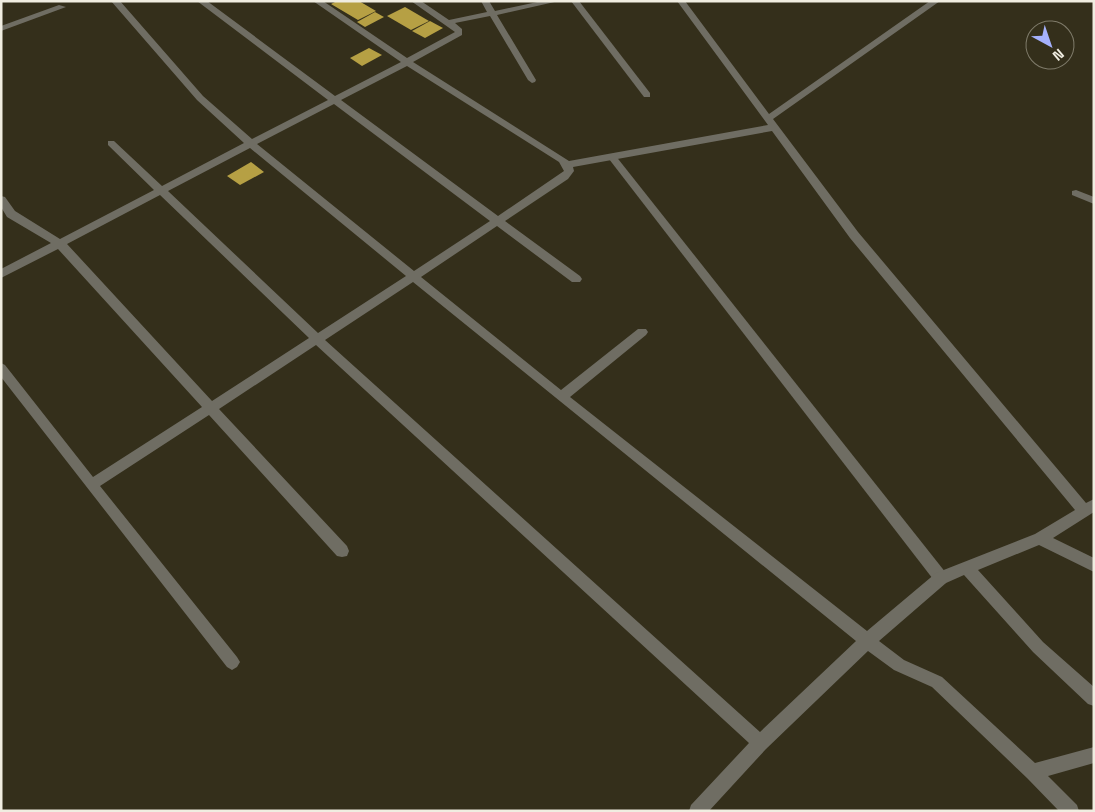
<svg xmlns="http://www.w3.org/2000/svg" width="1095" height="812" font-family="'Space Grotesk',sans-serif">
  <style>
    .building { fill: #b6a044 }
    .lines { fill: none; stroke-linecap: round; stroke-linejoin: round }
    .lane { fill: #6f6d63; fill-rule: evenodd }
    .street { fill: #6f6d63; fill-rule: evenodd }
  </style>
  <rect width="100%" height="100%" fill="#342f1b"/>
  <g class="building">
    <polygon points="337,1 359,1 376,11 358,20 331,4"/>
    <polygon points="405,7 429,21 411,30 387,16"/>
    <polygon points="375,12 384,17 365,27 357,22"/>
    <polygon points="430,21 443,28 425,38 412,31"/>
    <polygon points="369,48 382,55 362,66 350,58"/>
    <polygon points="251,162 264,172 240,185 227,176"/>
  </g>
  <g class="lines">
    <polygon class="lane" points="612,154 615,155 946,573 948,578 946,583 941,585 936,583 609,159 609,155"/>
    <g class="street">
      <path d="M111 1H120L203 96 252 139 328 100 197 1H207L335 96 401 62 313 1H323L407 58 455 32 411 1H421L449 20 487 12 481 1H489L495 11 542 1H559L497 15 536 80 535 82 532 83 528 80 490 16 455 23 462 29V35L413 62 569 161 768 125 677 1H685L769 114 930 1H940L773 119 858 232 1086 503 1094 499V512L1053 538 1094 558V572L1039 545 978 570 1043 642 1094 687V706L1088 704 1033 652 964 575 946 583 879 641 904 660 942 677 1035 763 1094 747V763L1048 776 1077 805 1079 811H1059L1027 778 932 687 894 670 868 651 766 749 709 811H689L691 805 749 743 316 345 219 409 347 546 349 551 347 556 342 557 337 556 209 415 100 486 237 657 240 662 237 667 232 670 227 667 1 377V363L5 365 93 477 202 407 58 249 1 278V269L51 243 7 217 1 207V196L5 197 15 211 60 239 154 190 108 145V141H114L162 186 244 143 197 100ZM407 66 559 162 564 171 498 216 341 100ZM334 104 490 221 414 271 257 144ZM772 131 850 238 1075 510 1035 534 936 573 867 631 570 397 646 335 648 332 646 329H638L561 390 421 277 497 226 572 282H580L582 279 580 276 505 221 568 179 574 171 573 167ZM250 148 406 276 318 333 168 191ZM160 195 309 338 212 401 67 244ZM413 282 856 641 760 732 325 340Z"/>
      <polygon points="571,1 579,1 650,93 650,97 644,97"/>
      <polygon points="59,5 66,7 1,31 1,26"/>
      <polygon points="1076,190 1094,197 1094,204 1072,195 1072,191"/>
    </g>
  </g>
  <rect width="1095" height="812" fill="none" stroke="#f0ede1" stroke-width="5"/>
  <g transform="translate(1050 45) rotate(140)"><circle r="24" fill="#342f1b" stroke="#7f7b6a"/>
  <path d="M0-4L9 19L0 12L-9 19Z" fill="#a5b1fc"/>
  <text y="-8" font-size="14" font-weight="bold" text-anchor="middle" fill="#f0ede1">N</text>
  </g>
</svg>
